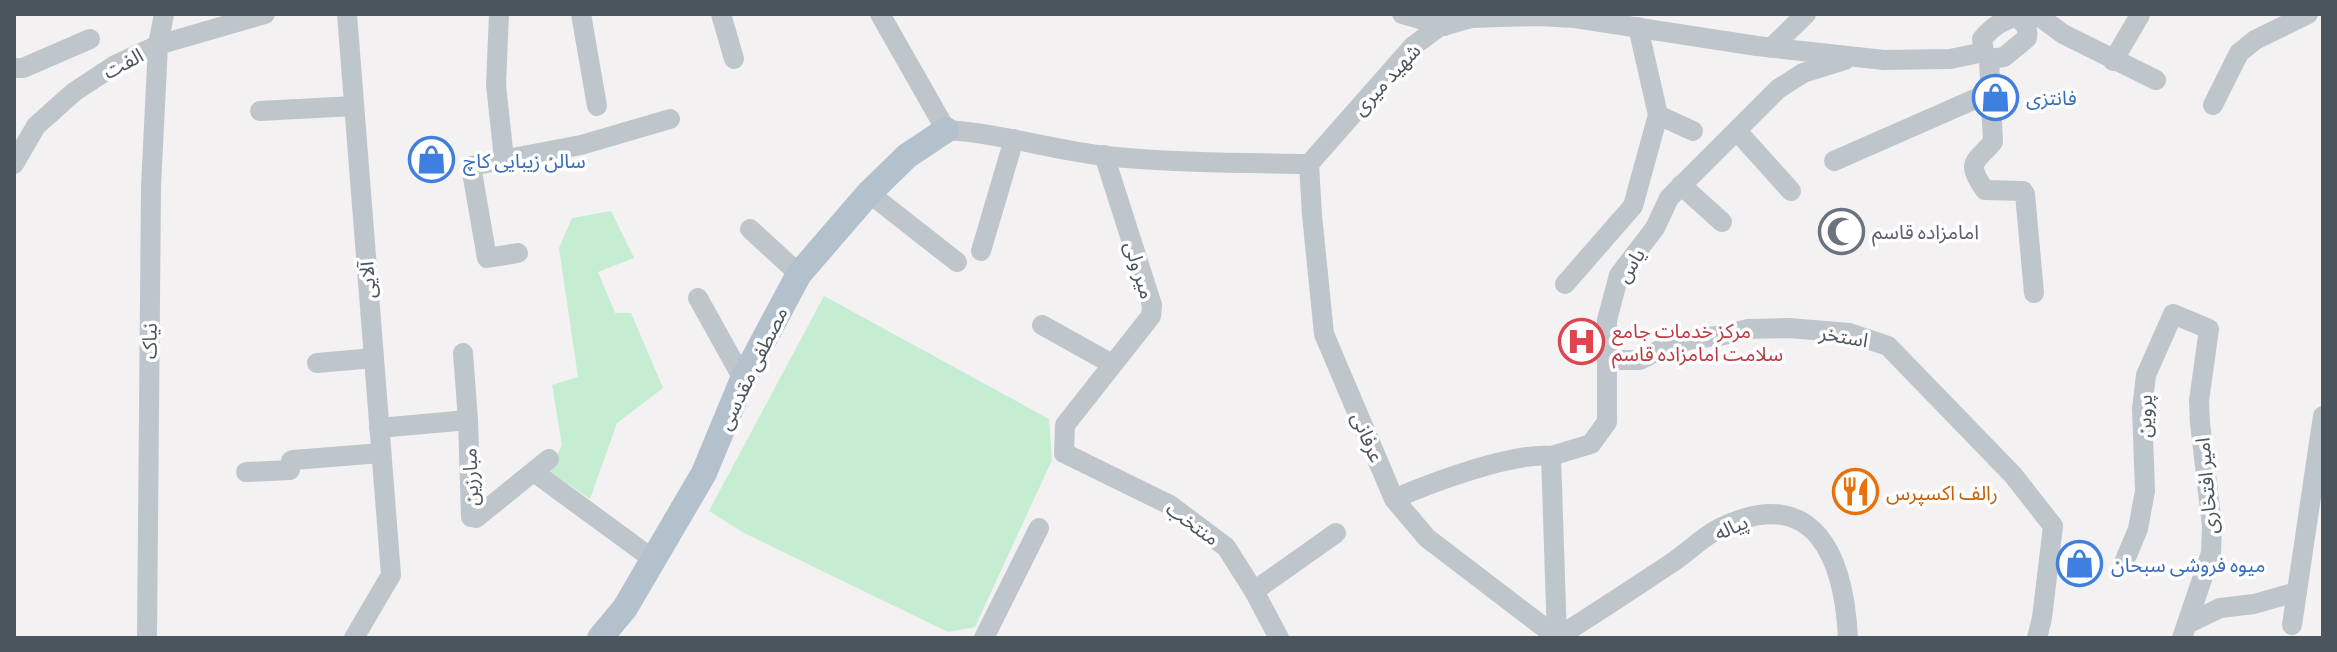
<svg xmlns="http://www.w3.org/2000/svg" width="2337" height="652" font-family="Manrope,'Noto Sans Arabic',sans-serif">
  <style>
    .green { fill: #c4edd2 }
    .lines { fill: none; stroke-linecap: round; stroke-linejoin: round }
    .minor { stroke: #bec6cc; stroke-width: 20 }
    .major { stroke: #b3c1cd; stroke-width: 26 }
    .labels { text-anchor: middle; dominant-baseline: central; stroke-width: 7; stroke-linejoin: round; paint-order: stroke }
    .street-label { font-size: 20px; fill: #4a555d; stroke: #fff }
    .shop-label { font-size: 20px; fill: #366cbe; stroke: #fff; text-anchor: start }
    .worship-label { font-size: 20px; fill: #5b616d; stroke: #fff; text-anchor: start }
    .health-label { font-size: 20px; fill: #be3a42; stroke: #fff; text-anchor: start }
    .food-label { font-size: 20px; fill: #c56008; stroke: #fff; text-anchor: start }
  </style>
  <rect width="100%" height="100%" fill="#f3f1f1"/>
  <g class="green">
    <polygon points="611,211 634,258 598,272 615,313 631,313 663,388 617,423 590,499 549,471 562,445 552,385 578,377 559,248 572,218"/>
    <polygon points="824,296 1049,419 1052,460 975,627 948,632 744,533 709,511"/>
  </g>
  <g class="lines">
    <g class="minor">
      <polyline points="347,14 391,575 354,638"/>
      <polyline points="499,14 496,85 504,159"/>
      <polyline points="581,14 597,106"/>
      <polyline points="721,14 734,59"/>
      <path d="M880 14 946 130C1000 133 1052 150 1105 156 1173 163 1241 163 1309 164L1413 46 1439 27 1471 18 1538 16 1575 18 1757 46 1884 60 1950 59 1984 52"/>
      <polyline points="1402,14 1444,26"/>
      <polyline points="2036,14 2063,34 2156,80"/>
      <path d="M2016 17C2024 22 2029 28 2027 38L2004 57 1989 59 1984 52 1982 39C1991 28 2002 20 2016 17Z"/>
      <polyline points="1771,48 1806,14"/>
      <path d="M1989 59 1993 142C1975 163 1965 162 1985 190L2023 191 2025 194 2034 293"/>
      <polyline points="2113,61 2140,15"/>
      <polyline points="14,68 23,68 90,39"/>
      <polyline points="2213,105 2239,53 2255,40 2308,14"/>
      <polyline points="260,111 354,106"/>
      <polyline points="1658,115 1693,131"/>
      <polyline points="1737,131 1791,191"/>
      <polyline points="1104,155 1152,305 1151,316 1065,425 1064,453 1170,505 1226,547 1254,591 1279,638"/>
      <polyline points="1834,161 1991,92"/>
      <polyline points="14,164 36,126 74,92 115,65 158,45 265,14"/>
      <polyline points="1309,164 1312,215 1324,334 1394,499 1427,538 1558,638"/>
      <polyline points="1681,185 1722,222"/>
      <polyline points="869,193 957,262"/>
      <polyline points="750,229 799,274"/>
      <polyline points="981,251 1014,139"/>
      <polyline points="518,253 487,258 471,166 581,145 670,119"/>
      <polyline points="1565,284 1633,206 1658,115 1638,27"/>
      <polyline points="698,298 743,379"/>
      <polyline points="1042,325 1112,364"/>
      <polyline points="463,353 468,420 471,517 476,518 549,459"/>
      <polyline points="1608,360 1640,360 1665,347 1693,339 1724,335 1748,329 1789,328 1849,333 1888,346 2013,475 2053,526 2042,618 2037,638"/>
      <polyline points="317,363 374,358"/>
      <polyline points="379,428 468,420"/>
      <polyline points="246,472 290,470 291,461 293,460 381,453"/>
      <polyline points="534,472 654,560"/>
      <path d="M1394 499C1430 483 1513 452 1551 456"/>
      <polyline points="2125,560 2138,529 2145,491 2142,409 2146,375 2173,314 2209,329 2199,401 2200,423 2212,526 2211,553 2182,638"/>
      <polyline points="1254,591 1336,533"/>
      <polyline points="2187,624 2220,608 2254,604 2296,592"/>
      <polyline points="2292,625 2323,416"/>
      <polyline points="147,638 151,186 158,45 164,14"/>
      <polyline points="984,638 1039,528"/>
      <path d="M1556 638C1595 614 1632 589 1670 564 1687 553 1702 537 1720 528 1815 482 1844 558 1848 638"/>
      <polyline points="1557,638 1551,456 1591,444 1607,422 1607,320 1619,275 1655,228 1669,198 1778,89 1803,73 1845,60"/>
    </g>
    <polyline class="major" points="600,638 625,608 704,473 743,379 799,274 869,193 907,156 946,130"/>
  </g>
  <defs>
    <symbol id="shop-ring" viewBox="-11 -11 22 22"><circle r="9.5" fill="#fff" stroke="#3f7fe0" stroke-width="1.5"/><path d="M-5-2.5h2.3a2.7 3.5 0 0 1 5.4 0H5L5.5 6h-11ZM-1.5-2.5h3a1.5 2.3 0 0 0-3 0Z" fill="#3f7fe0"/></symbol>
    <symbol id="mosque-ring" viewBox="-11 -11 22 22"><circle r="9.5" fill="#fff" stroke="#6b7280" stroke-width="1.5"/><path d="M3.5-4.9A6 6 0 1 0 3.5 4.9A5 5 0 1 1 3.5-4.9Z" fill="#6b7280"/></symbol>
    <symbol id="hospital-ring" viewBox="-11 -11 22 22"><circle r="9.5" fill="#fff" stroke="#e0444e" stroke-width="1.5"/><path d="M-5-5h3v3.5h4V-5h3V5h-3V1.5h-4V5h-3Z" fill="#e0444e"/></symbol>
    <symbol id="restaurant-ring" viewBox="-11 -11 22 22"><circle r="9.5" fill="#fff" stroke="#e8710a" stroke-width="1.5"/><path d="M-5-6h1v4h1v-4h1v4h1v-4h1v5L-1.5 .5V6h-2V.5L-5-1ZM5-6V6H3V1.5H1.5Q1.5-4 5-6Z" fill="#e8710a"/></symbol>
  </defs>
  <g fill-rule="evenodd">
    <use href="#shop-ring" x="1970" y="72" width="51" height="51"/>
    <use href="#shop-ring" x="406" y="134" width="51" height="51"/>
    <use href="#mosque-ring" x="1816" y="206" width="51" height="51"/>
    <use href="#hospital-ring" x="1556" y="316" width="51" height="51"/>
    <use href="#restaurant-ring" x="1830" y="466" width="51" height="51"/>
    <use href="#shop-ring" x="2054" y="538" width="51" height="51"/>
  </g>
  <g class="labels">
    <g class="street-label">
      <text transform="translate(123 63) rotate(-28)">الفت</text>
      <text transform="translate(1386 79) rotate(-47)">شهید میری</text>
      <text transform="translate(1630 265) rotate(-58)">یاس</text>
      <text transform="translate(1140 270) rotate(73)">میر ولی</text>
      <text transform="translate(367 280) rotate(-94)">آلایی</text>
      <text transform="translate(1844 336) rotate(10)">استخر</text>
      <text transform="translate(149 341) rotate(-89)">نیاک</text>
      <text transform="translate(752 368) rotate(-64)">مصطفی مقدسی</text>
      <text transform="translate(2144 416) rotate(-89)">پروین</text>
      <text transform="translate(1368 437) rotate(67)">عرفانی</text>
      <text transform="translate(470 477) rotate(-92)">مبارزین</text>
      <text transform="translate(2206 486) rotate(-95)">امیر افتخاری</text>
      <text transform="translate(1193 523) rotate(36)">منتخب</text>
      <text transform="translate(1731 527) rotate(-24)">پیاله</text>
    </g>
    <g class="shop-label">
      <text x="2026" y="97">فانتزی</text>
      <text x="463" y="160">سالن زیبایی کاچ</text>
      <text x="2111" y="564">میوه فروشی سبحان</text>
    </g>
    <g class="worship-label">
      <text x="1872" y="231">امامزاده قاسم</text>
    </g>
    <g class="health-label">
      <text x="1612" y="330">مرکز خدمات جامع<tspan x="1612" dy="23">سلامت امامزاده قاسم</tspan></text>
    </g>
    <g class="food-label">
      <text x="1886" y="492">رالف اکسپرس</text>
    </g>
  </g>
  <rect width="2337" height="652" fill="none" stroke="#4a555d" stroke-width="32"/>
</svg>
